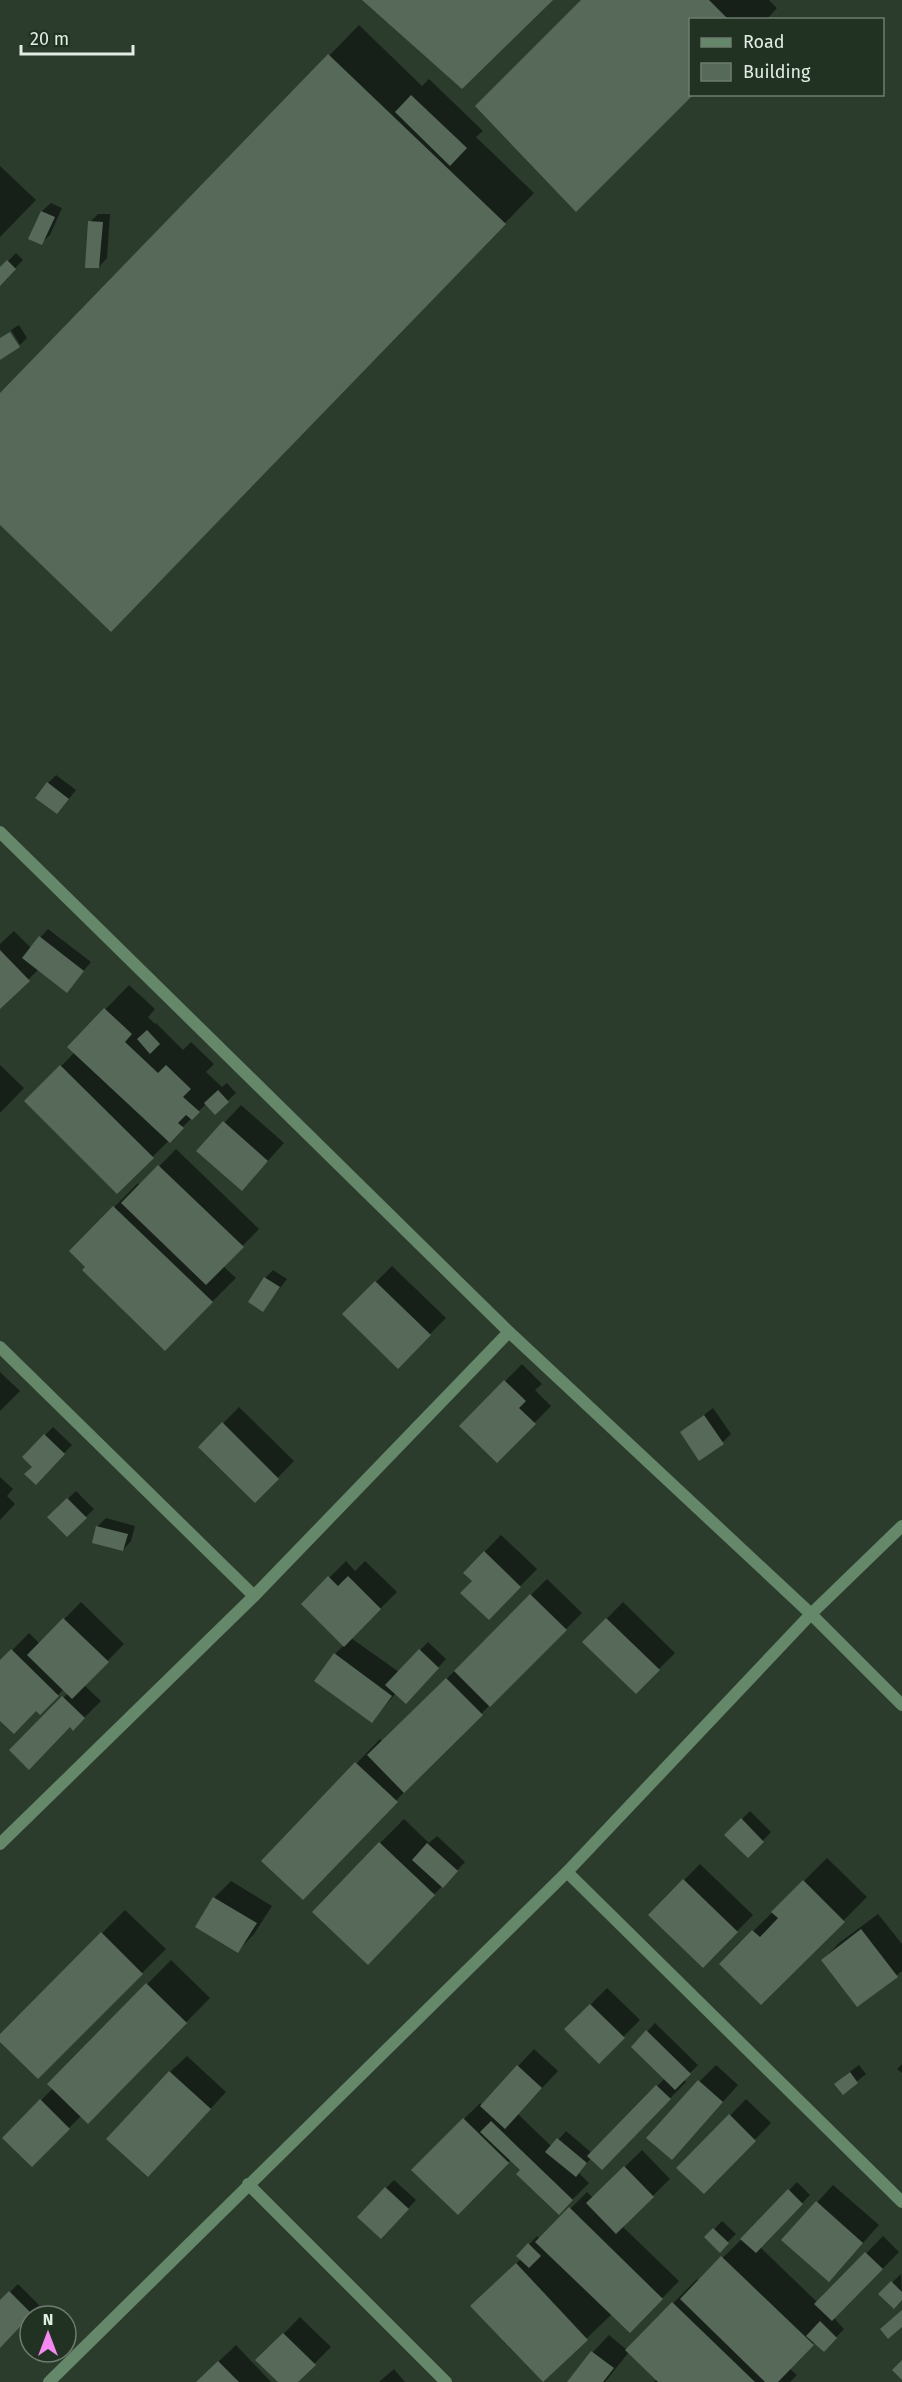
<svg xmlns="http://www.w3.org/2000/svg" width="902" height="2382" font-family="'Fira Sans',sans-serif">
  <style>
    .shadow { fill: #0007 }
    .building { fill: #576959 }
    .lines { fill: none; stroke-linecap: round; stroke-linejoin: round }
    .minor { stroke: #65876a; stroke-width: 12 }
  </style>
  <rect width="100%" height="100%" fill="#2b3c2d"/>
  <g class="shadow">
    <polygon points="582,0 769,0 777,8 766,20 690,20 690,94 577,210"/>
    <polygon points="359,25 422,86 429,79 483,131 476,137 534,193 141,600 0,523 0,395"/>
    <polygon points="0,166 36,200 0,237"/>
    <polygon points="51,203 62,208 50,235 41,243 30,239 42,211"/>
    <polygon points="98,214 110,214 107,258 99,267 90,222"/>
    <polygon points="16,253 23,260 0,284 0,269"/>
    <polygon points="19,325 27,338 20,345 11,330"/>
    <polygon points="56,775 76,790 65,804 48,783"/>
    <polygon points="48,929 91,962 67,991 39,969 0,1007 0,944 14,931 31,948"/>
    <polygon points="129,985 155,1009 148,1017 155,1024 156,1023 183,1050 191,1042 214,1064 206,1072 222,1087 227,1083 236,1093 215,1113 206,1104 117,1192 26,1101 75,1052 69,1047"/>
    <polygon points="0,1065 24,1088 0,1113"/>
    <polygon points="241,1105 284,1143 258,1172 198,1151"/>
    <polygon points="176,1149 259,1229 223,1266 236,1278 165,1349 71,1251 138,1183 140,1186"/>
    <polygon points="392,1266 446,1318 398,1366 344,1314"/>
    <polygon points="273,1270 287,1279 263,1310 265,1278"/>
    <polygon points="522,1364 542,1384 535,1390 551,1406 497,1461 461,1426"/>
    <polygon points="0,1372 20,1391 0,1411"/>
    <polygon points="239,1407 294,1461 255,1501 200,1447"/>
    <polygon points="713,1408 731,1434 723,1442 682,1432"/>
    <polygon points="53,1427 72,1445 35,1483 34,1466 24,1457"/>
    <polygon points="0,1477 13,1489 7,1496 15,1504 0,1520"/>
    <polygon points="76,1491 94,1509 67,1535 49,1517"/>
    <polygon points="106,1518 135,1526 131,1541 123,1550 94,1542 98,1526"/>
    <polygon points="501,1535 537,1569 489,1618 474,1581 465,1572"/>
    <polygon points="346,1561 355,1571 365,1561 397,1592 351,1638 399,1672 428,1642 446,1659 414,1694 396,1693 372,1721 335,1654 344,1645 303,1604"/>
    <polygon points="547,1579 582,1613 419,1776 327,1875 263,1861 380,1739 383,1742"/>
    <polygon points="81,1602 124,1644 84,1685 101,1701 73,1729 70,1725 12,1750 68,1693 64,1689 40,1713 36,1709 0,1719 0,1663 29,1633 40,1644"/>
    <polygon points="623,1602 675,1653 636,1692 584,1642"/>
    <polygon points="750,1811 771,1832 748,1856 726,1835"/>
    <polygon points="404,1819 429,1843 437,1836 465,1862 391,1940 380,1843"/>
    <polygon points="827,1858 867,1897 761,2003 721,1963"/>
    <polygon points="700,1864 753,1915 703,1966 650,1915"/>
    <polygon points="231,1881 272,1906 254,1934 238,1951 197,1926 214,1898"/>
    <polygon points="125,1910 166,1949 38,2077 0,2040 0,2036"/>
    <polygon points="878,1914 902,1944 902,1971 858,2005 823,1960 839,1943"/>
    <polygon points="171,1960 210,1998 88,2122 82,2115 32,2165 4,2138 53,2088 49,2084"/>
    <polygon points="607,1988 640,2020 599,2061 566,2029"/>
    <polygon points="655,2023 698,2065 684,2079 686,2082 602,2168 591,2158 579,2173 589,2183 559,2213 511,2159 458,2213 413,2170 480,2103 482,2105 534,2049 558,2071 518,2114 552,2147 566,2131 592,2153 665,2078 633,2047"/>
    <polygon points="187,2056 226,2092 164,2159 170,2072"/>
    <polygon points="902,2064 902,2073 897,2069"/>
    <polygon points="716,2065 738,2085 688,2141 699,2082"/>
    <polygon points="859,2065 866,2074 843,2093 844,2076"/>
    <polygon points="746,2099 771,2123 704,2192 679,2168"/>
    <polygon points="642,2150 670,2179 622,2226 679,2281 630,2331 612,2314 542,2381 496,2282 521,2259 518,2256 537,2236 540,2239 587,2192 593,2198"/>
    <polygon points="394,2180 416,2200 389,2229 386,2188"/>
    <polygon points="797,2182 810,2195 760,2247 818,2303 883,2236 899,2252 834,2318 844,2329 824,2350 815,2342 789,2368 797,2375 790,2382 654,2382 657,2379 629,2352 605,2382 569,2382 593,2352 609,2335 627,2350 697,2279 699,2281 747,2234"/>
    <polygon points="833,2185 879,2225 845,2263 783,2240"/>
    <polygon points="722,2221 736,2234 720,2250 707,2237"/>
    <polygon points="901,2274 902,2299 880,2294"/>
    <polygon points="18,2284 39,2305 0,2346 0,2302"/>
    <polygon points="300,2317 331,2347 296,2382 280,2382 258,2360"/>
    <polygon points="236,2345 271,2382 197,2382"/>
    <polygon points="394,2369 405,2382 379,2382"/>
  </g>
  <g class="building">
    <polygon points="362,0 553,0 462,89"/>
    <polygon points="581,0 709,0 729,20 690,20 690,94 694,94 576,212 475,106"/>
    <polygon points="328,54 506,224 111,632 0,525 0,393"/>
    <polygon points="411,95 467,148 450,166 395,112"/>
    <polygon points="41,211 55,217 42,245 28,239"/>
    <polygon points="88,221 103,222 99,268 85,268"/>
    <polygon points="7,260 16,269 0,286 0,267"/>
    <polygon points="10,332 20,347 0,360 0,338"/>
    <polygon points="47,782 69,799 57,814 35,798"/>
    <polygon points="39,936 84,971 67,993 22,958"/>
    <polygon points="0,950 30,981 0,1009"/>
    <polygon points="104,1008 132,1034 125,1042 158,1073 166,1065 191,1089 183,1097 200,1112 192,1120 186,1115 178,1123 184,1128 170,1143 67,1047"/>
    <polygon points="147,1030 160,1044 150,1054 137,1039"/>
    <polygon points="60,1065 154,1158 117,1194 24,1101"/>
    <polygon points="218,1090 229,1102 215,1115 204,1103"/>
    <polygon points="223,1121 268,1161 242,1191 196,1151"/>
    <polygon points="158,1165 244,1247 206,1285 121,1203"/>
    <polygon points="113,1206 213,1302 165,1351 82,1270 85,1267 69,1251"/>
    <polygon points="264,1277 280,1287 263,1312 248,1302"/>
    <polygon points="375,1281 431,1335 398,1369 342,1314"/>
    <polygon points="504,1380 526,1401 519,1408 536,1424 497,1463 459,1426"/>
    <polygon points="704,1415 724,1444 699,1461 680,1432"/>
    <polygon points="222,1422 279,1479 255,1503 198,1447"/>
    <polygon points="44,1434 65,1454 36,1485 24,1474 32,1467 22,1457"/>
    <polygon points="67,1498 87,1518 67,1537 47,1517"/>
    <polygon points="96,1526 128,1534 123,1551 92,1543"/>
    <polygon points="484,1551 521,1587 489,1620 460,1593 472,1581 463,1573"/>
    <polygon points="328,1576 338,1586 348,1576 381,1609 344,1647 301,1604"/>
    <polygon points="530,1594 567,1630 490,1707 454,1671"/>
    <polygon points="63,1618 109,1662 72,1699 27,1655"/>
    <polygon points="606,1618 660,1670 636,1694 582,1642"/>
    <polygon points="11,1649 59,1696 40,1715 36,1711 14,1734 0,1721 0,1660"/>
    <polygon points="419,1649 439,1668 406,1704 385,1685"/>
    <polygon points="334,1653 392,1696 372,1723 314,1681"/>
    <polygon points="446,1678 483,1715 404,1793 367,1755"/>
    <polygon points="62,1696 85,1718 73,1731 70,1727 29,1770 9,1750"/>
    <polygon points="355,1762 398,1802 303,1900 261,1861"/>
    <polygon points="741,1818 764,1842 748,1858 724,1835"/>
    <polygon points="379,1842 435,1895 368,1965 312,1912"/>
    <polygon points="427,1843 458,1871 443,1888 412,1860"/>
    <polygon points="683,1879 738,1932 703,1968 648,1915"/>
    <polygon points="803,1880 845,1922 761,2005 719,1964 752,1930 760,1937 778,1918 771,1912"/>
    <polygon points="213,1897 257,1923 238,1953 195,1927"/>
    <polygon points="861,1929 898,1977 857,2007 821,1960"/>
    <polygon points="101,1932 143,1974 38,2079 0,2042 0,2034"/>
    <polygon points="146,1983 187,2023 88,2124 47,2084"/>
    <polygon points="590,2004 625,2038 599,2064 564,2029"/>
    <polygon points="646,2030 691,2074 675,2090 631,2047"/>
    <polygon points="517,2065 542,2088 505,2129 480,2106"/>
    <polygon points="169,2071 211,2109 148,2177 106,2139"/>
    <polygon points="850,2072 858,2083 843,2095 834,2084"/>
    <polygon points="698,2080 723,2102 672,2160 646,2138"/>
    <polygon points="656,2085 671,2099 602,2170 587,2156"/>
    <polygon points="40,2099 70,2129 32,2167 2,2138"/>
    <polygon points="729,2114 756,2141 704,2194 676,2168"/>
    <polygon points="463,2118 509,2163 458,2215 411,2170"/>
    <polygon points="491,2121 573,2200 559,2215 516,2174 520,2170 480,2132"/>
    <polygon points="557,2138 587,2163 576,2177 545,2152"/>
    <polygon points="624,2166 654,2197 616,2234 586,2203"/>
    <polygon points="385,2187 409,2209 381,2239 357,2217"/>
    <polygon points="788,2189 803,2204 756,2253 740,2239"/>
    <polygon points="816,2201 863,2243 829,2282 781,2240"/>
    <polygon points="569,2207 663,2299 630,2333 535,2242"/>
    <polygon points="713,2228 729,2243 720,2253 704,2237"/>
    <polygon points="528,2243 541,2256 529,2268 516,2256"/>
    <polygon points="865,2252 883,2269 832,2321 814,2304"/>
    <polygon points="721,2256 814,2345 778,2382 765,2382 680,2299"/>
    <polygon points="516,2263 588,2340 543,2382 470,2306"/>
    <polygon points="891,2281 902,2292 902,2300 894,2309 878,2294"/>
    <polygon points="9,2291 32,2314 0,2348 0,2300"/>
    <polygon points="672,2302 755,2382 658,2382 625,2350"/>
    <polygon points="902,2310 902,2327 888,2339 880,2329"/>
    <polygon points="820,2321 837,2338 824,2352 806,2336"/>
    <polygon points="283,2333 316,2365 298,2382 278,2382 255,2360"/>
    <polygon points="591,2351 614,2368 603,2382 567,2382"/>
    <polygon points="902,2360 902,2380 892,2370"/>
    <polygon points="218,2361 239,2382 196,2382"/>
  </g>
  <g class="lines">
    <g class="minor">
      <polyline points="0,832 509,1332 811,1614 902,1705"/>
      <polyline points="0,1347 254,1596"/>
      <polyline points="0,1844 254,1596 509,1332"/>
      <polyline points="567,1872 902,2202"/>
      <polyline points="248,2184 446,2382"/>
      <polyline points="49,2382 567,1872 811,1614 902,1526"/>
    </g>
  </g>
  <rect x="689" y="18" width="195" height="78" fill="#213223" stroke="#6e7c6f" stroke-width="1.5"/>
  <rect x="701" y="38" width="30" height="9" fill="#65876a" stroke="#6e7c6f" stroke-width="1.5"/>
  <text x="743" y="48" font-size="18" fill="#e1ece2">Road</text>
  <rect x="701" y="63" width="30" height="18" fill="#576959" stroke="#6e7c6f" stroke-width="1.5"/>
  <text x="743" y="78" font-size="18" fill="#e1ece2">Building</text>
  <g transform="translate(48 2334)"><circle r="28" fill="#213223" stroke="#6e7c6f" stroke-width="1.5"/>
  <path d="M0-4.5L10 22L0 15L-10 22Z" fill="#f489f1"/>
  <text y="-9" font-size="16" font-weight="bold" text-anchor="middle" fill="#e1ece2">N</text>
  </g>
  <path d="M21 45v9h112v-9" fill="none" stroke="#e1ece2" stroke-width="3"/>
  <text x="30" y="45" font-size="18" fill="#e1ece2" stroke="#213223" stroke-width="4.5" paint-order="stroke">20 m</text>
</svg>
